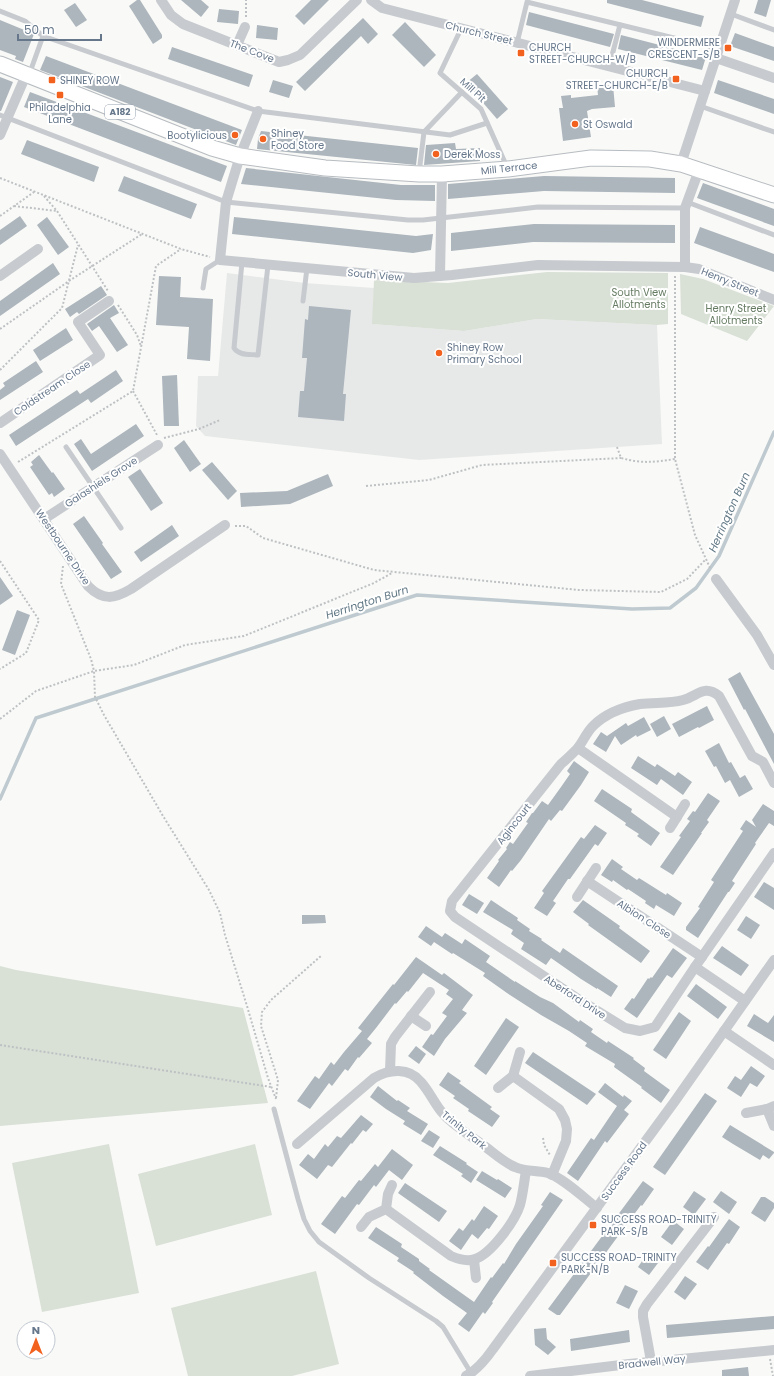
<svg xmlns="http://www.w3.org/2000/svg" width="774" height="1376" font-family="Poppins,sans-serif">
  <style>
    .built { fill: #e7e9e8 }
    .green { fill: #d9e0d6 }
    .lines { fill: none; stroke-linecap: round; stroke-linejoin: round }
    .stream { stroke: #bfcad0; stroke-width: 3.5 }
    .building { fill: #adb5bd }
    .primary-casing { stroke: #b7bcc1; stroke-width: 17 }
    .path { stroke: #bec1c4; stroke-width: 2; stroke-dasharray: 2 2; stroke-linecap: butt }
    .lane { stroke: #c7cacf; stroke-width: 5 }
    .street { stroke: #c7cacf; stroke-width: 10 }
    .primary { stroke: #fff; stroke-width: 15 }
    .poi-dot { fill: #f3611e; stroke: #fff; stroke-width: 1.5 }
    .labels { text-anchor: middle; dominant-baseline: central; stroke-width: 4; stroke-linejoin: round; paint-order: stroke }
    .shield { fill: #fff; stroke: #94a0ae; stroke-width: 1 }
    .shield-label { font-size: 9px; font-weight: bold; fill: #66778b }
    .street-label { font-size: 10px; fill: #66778b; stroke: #fff }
    .poi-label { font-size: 10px; fill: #66778b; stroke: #fff; text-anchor: start }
    .park-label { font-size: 10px; fill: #657b62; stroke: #fff }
    .water-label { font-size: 11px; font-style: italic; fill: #627986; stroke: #fff }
  </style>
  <rect width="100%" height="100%" fill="#f9faf7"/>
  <polygon class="built" points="227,273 305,283 374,288 373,324 464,331 537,319 657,325 662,444 419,460 205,436 196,426 198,376 218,376"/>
  <g class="green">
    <polygon points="547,272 668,273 668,324 657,325 537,319 464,331 372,324 374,280 448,283"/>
    <polygon points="680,274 703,279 774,306 747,341 681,314"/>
    <polygon points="0,966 16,970 243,1008 268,1103 0,1126"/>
    <polygon points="109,1144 139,1293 42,1312 12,1163"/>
    <polygon points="255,1144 272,1215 156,1246 138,1174"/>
    <polygon points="316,1271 339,1364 292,1376 188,1376 171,1308"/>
  </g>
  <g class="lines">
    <polyline class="stream" points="0,799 36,718 417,595 632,609 670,608 696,588 719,556 774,432"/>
  </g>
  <g class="building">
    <polygon points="137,0 140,0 162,35 162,38 153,44 129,6"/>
    <polygon points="181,0 201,0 209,7 201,17"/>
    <polygon points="311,0 329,0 304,25 295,16"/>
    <polygon points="607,0 642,0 704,16 701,27 607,3"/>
    <polygon points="758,0 771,0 766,17 754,13"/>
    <polygon points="75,3 87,20 76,27 64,10"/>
    <polygon points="219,9 239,11 238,24 217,22"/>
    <polygon points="529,12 614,34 610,47 526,25"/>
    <polygon points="363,18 378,34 368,44 361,36 305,91 296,82"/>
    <polygon points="0,20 34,34 23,62 15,59 16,56 0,50"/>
    <polygon points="405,22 436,55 424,67 392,35"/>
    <polygon points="257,25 278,28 277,40 256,38"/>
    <polygon points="735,33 774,47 774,61 730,46"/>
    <polygon points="621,35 706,57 702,70 618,49"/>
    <polygon points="172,47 253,75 249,87 168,59"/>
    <polygon points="46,56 242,130 236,145 40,70"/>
    <polygon points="477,74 508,109 497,119 466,83"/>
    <polygon points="0,77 13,82 1,111 0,111"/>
    <polygon points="273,80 293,86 289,98 269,92"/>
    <polygon points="718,80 774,99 774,114 714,93"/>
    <polygon points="613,85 615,107 592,109 587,111 591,137 563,141 559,108 563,108 561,96 571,95 571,98 598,95 597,86"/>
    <polygon points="30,92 227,166 221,182 24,107"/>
    <polygon points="261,131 418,148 416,165 257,149 258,139"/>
    <polygon points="27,140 99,167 94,182 21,154"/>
    <polygon points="455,143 456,149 480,148 480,161 424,165 426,145"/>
    <polygon points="246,168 401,185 435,185 435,201 396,200 241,184"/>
    <polygon points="124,176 197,204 191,219 118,191"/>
    <polygon points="544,176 675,178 675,193 544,191 448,199 448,184"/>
    <polygon points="703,183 774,209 774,226 697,198"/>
    <polygon points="20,216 27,226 0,245 0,230"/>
    <polygon points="47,217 69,247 58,255 37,225"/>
    <polygon points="234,217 416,236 433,234 431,250 413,253 232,234"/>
    <polygon points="534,224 675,225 675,243 533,242 451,251 451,233"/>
    <polygon points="700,227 774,254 774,272 694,243"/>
    <polygon points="53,263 60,274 0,316 0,301"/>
    <polygon points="159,276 181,277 180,297 213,299 210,361 187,359 189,327 156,325"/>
    <polygon points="101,286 107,295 79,314 77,312 70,317 65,309"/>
    <polygon points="114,305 119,313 110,318 128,345 117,352 99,326 92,331 87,324"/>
    <polygon points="309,306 351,310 343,394 346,394 344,421 298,417 300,391 304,391 307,358 302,358 305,319 308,320"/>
    <polygon points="66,328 73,340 40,361 33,350"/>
    <polygon points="36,361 43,372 0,400 0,390 5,386 3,383"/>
    <polygon points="116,370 123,381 91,403 88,399 16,446 9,435 77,390 80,394"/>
    <polygon points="177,375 179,426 164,426 162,376"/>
    <polygon points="136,424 144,436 92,471 74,444 81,439 91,454"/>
    <polygon points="184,440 201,464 190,472 174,448"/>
    <polygon points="39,455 52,473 53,472 65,489 54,497 52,493 49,495 30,467 33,465 31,462"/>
    <polygon points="212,462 237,491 228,500 202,470"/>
    <polygon points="140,469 163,503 151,511 128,477"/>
    <polygon points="328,474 333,486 290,504 241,507 240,493 287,491"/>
    <polygon points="84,516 103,543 102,544 122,572 111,579 73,524"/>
    <polygon points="172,525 179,536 141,562 134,552"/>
    <polygon points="0,577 13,596 0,605"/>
    <polygon points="17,610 30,615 15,655 2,650"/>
    <polygon points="740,672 774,734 774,764 745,709 744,710 728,679"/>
    <polygon points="707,706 714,720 699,728 698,727 679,737 672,724"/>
    <polygon points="664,716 671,729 657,737 650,724"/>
    <polygon points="644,717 651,730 637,737 636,735 621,745 615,736 606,752 593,744 601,732 607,736 626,723 628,726"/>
    <polygon points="719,743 729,763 731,762 740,778 745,775 753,789 739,797 730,780 725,783 716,766 714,767 705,751"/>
    <polygon points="638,756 655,767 657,764 675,776 678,772 692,782 683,795 661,779 657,785 631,768"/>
    <polygon points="574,761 589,772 581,785 562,811 560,810 551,821 549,819 521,860 512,871 511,870 499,887 487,878 499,861 498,860 507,849 506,848 510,842 513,844 528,823 526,822 532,813 533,813 542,801 548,805 561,787 570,774 567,771"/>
    <polygon points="602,789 632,809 631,812 660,833 651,846 637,836 639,834 625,825 626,823 594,801"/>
    <polygon points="708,793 720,801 707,820 709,822 701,833 702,833 673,875 660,867 681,837 679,836 690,821 687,819 693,811 695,812"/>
    <polygon points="763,804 774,811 774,826 769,823 755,843 756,844 732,881 735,883 729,892 728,892 698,938 686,930 686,927 700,908 698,907 714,882 711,880 743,831 740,829 746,820 756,827 752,820"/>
    <polygon points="595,825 607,833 598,846 595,844 570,879 568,879 553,901 556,903 547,916 534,908 544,893 542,891 581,837 584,839"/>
    <polygon points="612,859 623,867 621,869 637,880 639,878 666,895 667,893 682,903 674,916 656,905 654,909 645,903 646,901 628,889 627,890 613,880 612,882 601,875"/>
    <polygon points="764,882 774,888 774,910 754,897"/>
    <polygon points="469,894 484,903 477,914 462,905"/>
    <polygon points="491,900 518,918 517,920 530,929 529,931 542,939 541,940 560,953 563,948 618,986 611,997 597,988 597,989 581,979 551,958 546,965 521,949 524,943 511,934 513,930 483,912"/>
    <polygon points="583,900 620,926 619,928 650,951 641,963 588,925 589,924 573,912"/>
    <polygon points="302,915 325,915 326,923 302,924"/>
    <polygon points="746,916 760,925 751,939 737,930"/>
    <polygon points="426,926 442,937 445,933 462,944 465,939 490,956 486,962 515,982 515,981 540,997 553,1003 579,1022 580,1020 593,1029 591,1032 607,1043 608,1041 634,1058 633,1059 645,1068 644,1071 670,1090 661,1103 641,1088 642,1087 614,1067 615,1064 585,1046 587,1043 569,1031 541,1015 507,993 483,976 485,973 453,953 452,954 434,942 431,946 418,937"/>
    <polygon points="722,946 749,965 741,976 713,958"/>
    <polygon points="673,948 687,958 672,978 667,975 637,1018 624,1009 632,998 634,999 648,978 649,979 651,977 652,978"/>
    <polygon points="416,957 442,975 444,973 473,995 462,1010 467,1013 445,1039 434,1056 422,1047 431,1034 433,1035 447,1016 442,1013 453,999 446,994 449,990 423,973 408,992 407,991 396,1004 395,1003 376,1028 367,1039 372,1043 359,1058 358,1057 348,1071 345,1069 332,1086 329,1083 310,1109 297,1101 315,1076 319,1079 331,1062 334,1065 344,1052 362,1031 358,1028 393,984 394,985"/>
    <polygon points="696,984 727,1007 718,1019 687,996"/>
    <polygon points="679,1012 691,1021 666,1059 653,1050"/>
    <polygon points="754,1014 768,1023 774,1015 774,1042 747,1026"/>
    <polygon points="506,1018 519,1027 486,1075 474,1066"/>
    <polygon points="416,1046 426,1054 419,1064 408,1056"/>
    <polygon points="533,1052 596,1094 587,1105 525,1063"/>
    <polygon points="751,1066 765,1076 757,1087 750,1083 741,1097 727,1088 735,1076 741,1080"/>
    <polygon points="448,1072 461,1081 459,1083 492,1107 490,1109 500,1116 492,1127 468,1111 469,1109 453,1098 455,1096 439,1085"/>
    <polygon points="605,1083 623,1097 624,1095 632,1101 624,1110 629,1114 607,1143 605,1141 578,1181 567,1173 591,1138 594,1140 617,1106 598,1092"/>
    <polygon points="378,1086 397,1101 398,1100 410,1108 407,1111 428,1124 421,1135 403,1124 405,1121 386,1109 370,1097"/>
    <polygon points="705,1093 717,1101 665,1175 653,1167"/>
    <polygon points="361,1115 373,1124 366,1132 363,1130 352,1144 351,1143 332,1167 328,1165 317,1179 299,1165 308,1154 314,1159 325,1144 328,1147 337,1136 341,1138"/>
    <polygon points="730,1125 774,1152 774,1153 769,1159 763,1155 760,1160 733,1144 722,1137"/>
    <polygon points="429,1130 440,1137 433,1148 421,1141"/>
    <polygon points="440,1146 467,1163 466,1164 478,1172 471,1183 461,1176 463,1174 433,1155"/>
    <polygon points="392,1149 413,1165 402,1180 389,1170 376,1187 374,1185 359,1205 357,1204 335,1234 321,1224 342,1196 345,1198 359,1180 361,1181 375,1164 378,1167"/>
    <polygon points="482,1171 497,1180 498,1179 512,1188 505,1198 476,1180"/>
    <polygon points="643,1181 654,1189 642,1206 641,1205 560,1315 557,1315 548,1309"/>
    <polygon points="405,1183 447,1211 439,1222 398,1193"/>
    <polygon points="694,1191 706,1199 694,1215 683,1207"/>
    <polygon points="721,1191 737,1202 729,1214 713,1202"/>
    <polygon points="550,1192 563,1200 492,1302 493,1303 485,1314 483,1312 469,1332 458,1324 467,1313 443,1296 413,1273 414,1272 397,1261 399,1258 368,1238 376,1227 402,1244 401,1247 419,1259 419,1261 430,1269 429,1270 474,1302 491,1277 492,1278 503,1263 504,1264 516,1244 543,1206 541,1205"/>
    <polygon points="761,1197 765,1197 774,1203 774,1208 765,1222 751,1213"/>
    <polygon points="484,1206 498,1216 489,1229 487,1228 478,1239 472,1234 461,1250 449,1241 459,1228 463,1231 472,1219 474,1221"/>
    <polygon points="729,1219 740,1227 729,1244 727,1243 708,1270 696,1262 708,1246 709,1247"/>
    <polygon points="672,1222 675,1222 684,1229 672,1245 661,1237"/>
    <polygon points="649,1251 661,1259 649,1275 638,1267"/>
    <polygon points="685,1276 697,1284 685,1300 674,1292"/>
    <polygon points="625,1285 638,1291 629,1309 616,1303"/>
    <polygon points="774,1316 774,1329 667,1338 666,1325"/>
    <polygon points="546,1328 547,1339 556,1347 548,1355 535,1345 534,1329"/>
    <polygon points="629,1330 630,1342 571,1351 570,1339"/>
    <polygon points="748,1367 749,1376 722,1376 722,1370"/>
  </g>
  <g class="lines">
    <defs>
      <polyline id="primary" points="0,64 212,148 240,156 325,168 419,174 442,174 508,169 591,158 650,159 681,164 774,195"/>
    </defs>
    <use href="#primary" class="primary-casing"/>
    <g class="path">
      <polyline points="246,17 246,0"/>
      <polyline points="0,178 181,249 210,257"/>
      <polyline points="44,196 57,211 108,291"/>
      <polyline points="14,206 57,211"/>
      <polyline points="0,216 34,192"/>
      <polyline points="675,276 675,459 695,535 711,570"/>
      <polyline points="118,305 137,335 141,346"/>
      <polyline points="0,329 69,281 142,234"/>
      <polyline points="0,370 62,308 78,245"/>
      <polyline points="133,391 157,435"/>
      <polyline points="164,438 199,429 220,420"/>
      <path d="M617 447 621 458C643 464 654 462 675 459"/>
      <polyline points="18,462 133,391 156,266 181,249"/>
      <polyline points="366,486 429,480 482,465 621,458"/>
      <polyline points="235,526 246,526 263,538 374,570 579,590 661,592 687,579 706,559"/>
      <polyline points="0,561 39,620 26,653 0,669"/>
      <polyline points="63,566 61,584 91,659 94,671 95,697 104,715 163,816 209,890 220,913 225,935 247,1006 268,1078 276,1099"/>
      <polyline points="0,719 36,691 94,671 134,665 185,645 244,636 374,583 392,573"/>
      <polyline points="0,1045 271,1087"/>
      <polyline points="276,1098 278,1080 261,1026 262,1012 271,1000 322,955"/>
      <polyline points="543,1138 544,1145 550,1155"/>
      <polyline points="770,1359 773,1376"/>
    </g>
    <g class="lane">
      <polyline points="0,11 25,21 43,36 29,75"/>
      <polyline points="731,14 774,30"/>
      <polyline points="461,29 440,73 481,109 507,167"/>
      <polyline points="43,36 258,111 450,135 487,123"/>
      <polyline points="517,43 527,2 719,49"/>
      <polyline points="609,67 620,25"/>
      <polyline points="700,106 774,132"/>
      <polyline points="0,115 226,202 408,220 423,220 538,207 685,208"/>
      <polyline points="419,173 424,132 462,92"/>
      <polyline points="687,202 774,235"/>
      <path d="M242 262 234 348C239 356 250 354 258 355L268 265"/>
      <polyline points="203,288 206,269 220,260"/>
      <polyline points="303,301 307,268"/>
      <polyline points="66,447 121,528"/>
      <polyline points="274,1109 298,1199 304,1219 310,1231 319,1242 369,1278 436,1321 443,1327 471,1373"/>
    </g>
    <g class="street">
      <polyline points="161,0 171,15 183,24 279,62 288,60 300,55 357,0"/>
      <polyline points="371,0 382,8 705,91"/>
      <polyline points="237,45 245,27"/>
      <polyline points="716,58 774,78"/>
      <polyline points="258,111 240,156 226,202 220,260 414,278 452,275 538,265 685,267 699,269 774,300"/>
      <polyline points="0,135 26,75"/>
      <polyline points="681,164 735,0"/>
      <polyline points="685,267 685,208 699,170"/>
      <polyline points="0,276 38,249"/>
      <polyline points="440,276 442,174"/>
      <polyline points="0,423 100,355 78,322 109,301"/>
      <path d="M0 454 88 586C103 601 114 599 131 589L225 525"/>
      <polyline points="44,519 158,445"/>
      <polyline points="716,579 757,635 774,665"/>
      <polyline points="578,748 677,817 685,804"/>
      <polyline points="670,828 677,817"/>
      <polyline points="587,881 702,957"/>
      <polyline points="577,897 596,868"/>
      <path d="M695 967 655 1027 640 1031 625 1028 578 999 455 917 450 911 452 901 561 764C567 759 572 754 577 749 583 742 586 733 593 726 605 714 623 707 640 704 654 702 669 704 683 700 698 696 704 684 719 696L752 756 763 762 774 783"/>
      <polyline points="745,1001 695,967 774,853"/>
      <polyline points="411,1016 426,1026"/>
      <polyline points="724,1031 774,1065"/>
      <polyline points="390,1071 391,1044 395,1037 430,992"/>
      <polyline points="513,1076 559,1109 565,1120 567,1129 566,1141 552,1175"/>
      <polyline points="498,1088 513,1076 520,1052"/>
      <polyline points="767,1109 774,1126"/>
      <polyline points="746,1113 767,1109 774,1106"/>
      <path d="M297 1144 374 1078C389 1069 409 1067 421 1082 433 1096 437 1111 453 1123 464 1132 476 1140 487 1148 496 1155 505 1163 515 1167 526 1172 537 1170 548 1173 563 1178 584 1198 597 1208"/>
      <path d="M386 1209 451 1256C458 1259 467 1262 475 1259 491 1254 515 1221 520 1205 523 1194 524 1182 526 1171"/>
      <polyline points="361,1227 369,1217 386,1209 388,1194 392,1185"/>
      <polyline points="474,1260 476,1278"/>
      <polyline points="651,1361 643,1317 643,1311 647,1304 714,1217"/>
      <path d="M466 1376C477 1370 486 1359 493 1349L675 1101 774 960"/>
      <polyline points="530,1376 629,1364 774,1350"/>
    </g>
    <use href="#primary" class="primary"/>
  </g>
  <g class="poi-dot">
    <rect x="724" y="44" width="8" height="8" rx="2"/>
    <rect x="517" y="49" width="8" height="8" rx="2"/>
    <rect x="672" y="75" width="8" height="8" rx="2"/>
    <rect x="48" y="76" width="8" height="8" rx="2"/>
    <rect x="56" y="91" width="8" height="8" rx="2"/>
    <circle cx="575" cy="124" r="4"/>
    <circle cx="235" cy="135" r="4"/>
    <circle cx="263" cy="139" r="4"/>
    <circle cx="436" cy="154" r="4"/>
    <circle cx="439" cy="353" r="4"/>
    <rect x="589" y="1221" width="8" height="8" rx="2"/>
    <rect x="549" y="1259" width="8" height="8" rx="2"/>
  </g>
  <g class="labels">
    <rect class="shield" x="105" y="105" width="30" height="14" rx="3"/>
    <g class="shield-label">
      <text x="120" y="112">A182</text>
    </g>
    <g class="street-label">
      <text transform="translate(479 33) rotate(14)">Church Street</text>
      <text transform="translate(252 51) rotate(21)">The Cove</text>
      <text transform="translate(473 90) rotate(42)">Mill Pit</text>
      <text transform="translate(509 168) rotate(-6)">Mill Terrace</text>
      <text transform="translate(375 275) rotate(5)">South View</text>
      <text transform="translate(730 282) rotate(22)">Henry Street</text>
      <text transform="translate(52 388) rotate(-34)">Coldstream Close</text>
      <text transform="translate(101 482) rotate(-33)">Galashiels Grove</text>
      <text transform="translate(63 547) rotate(56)">Westbourne Drive</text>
      <text transform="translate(514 824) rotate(-52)">Agincourt</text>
      <text transform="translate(644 919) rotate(33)">Albion Close</text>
      <text transform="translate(575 997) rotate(33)">Aberford Drive</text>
      <text transform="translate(464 1130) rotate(39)">Trinity Park</text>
      <text transform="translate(624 1171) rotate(-54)">Success Road</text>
      <text transform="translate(652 1362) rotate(-6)">Bradwell Way</text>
    </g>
    <g class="poi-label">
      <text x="720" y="42" text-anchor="end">WINDERMERE<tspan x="720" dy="12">CRESCENT-S/B</tspan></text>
      <text x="529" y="47">CHURCH<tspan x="529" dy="12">STREET-CHURCH-W/B</tspan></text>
      <text x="668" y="73" text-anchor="end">CHURCH<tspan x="668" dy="12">STREET-CHURCH-E/B</tspan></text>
      <text x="60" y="80">SHINEY ROW</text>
      <text x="60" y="107" text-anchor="middle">Philadelphia<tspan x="60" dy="12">Lane</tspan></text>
      <text x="583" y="124">St Oswald</text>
      <text x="271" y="133">Shiney<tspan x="271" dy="12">Food Store</tspan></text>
      <text x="227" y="135" text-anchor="end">Bootylicious</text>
      <text x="444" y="154">Derek Moss</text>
      <text x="447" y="347">Shiney Row<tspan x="447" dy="12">Primary School</tspan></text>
      <text x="601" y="1219">SUCCESS ROAD-TRINITY<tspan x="601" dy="12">PARK-S/B</tspan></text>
      <text x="561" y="1257">SUCCESS ROAD-TRINITY<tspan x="561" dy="12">PARK-N/B</tspan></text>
    </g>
    <g class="park-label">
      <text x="639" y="292">South View<tspan x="639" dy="12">Allotments</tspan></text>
      <text x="736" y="308">Henry Street<tspan x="736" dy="12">Allotments</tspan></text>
    </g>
    <g class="water-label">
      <text transform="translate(729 512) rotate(-66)">Herrington Burn</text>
      <text transform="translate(367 602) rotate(-18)">Herrington Burn</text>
    </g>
  </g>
  <g transform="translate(36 1340)"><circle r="19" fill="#ffffff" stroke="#c2c9d1"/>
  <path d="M0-3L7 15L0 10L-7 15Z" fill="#f3611e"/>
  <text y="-6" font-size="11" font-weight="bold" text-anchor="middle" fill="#66778b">N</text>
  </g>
  <path d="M18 34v6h83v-6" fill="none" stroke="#66778b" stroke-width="2"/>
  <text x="24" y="34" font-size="12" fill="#66778b" stroke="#ffffff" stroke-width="3" paint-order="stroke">50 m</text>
</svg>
